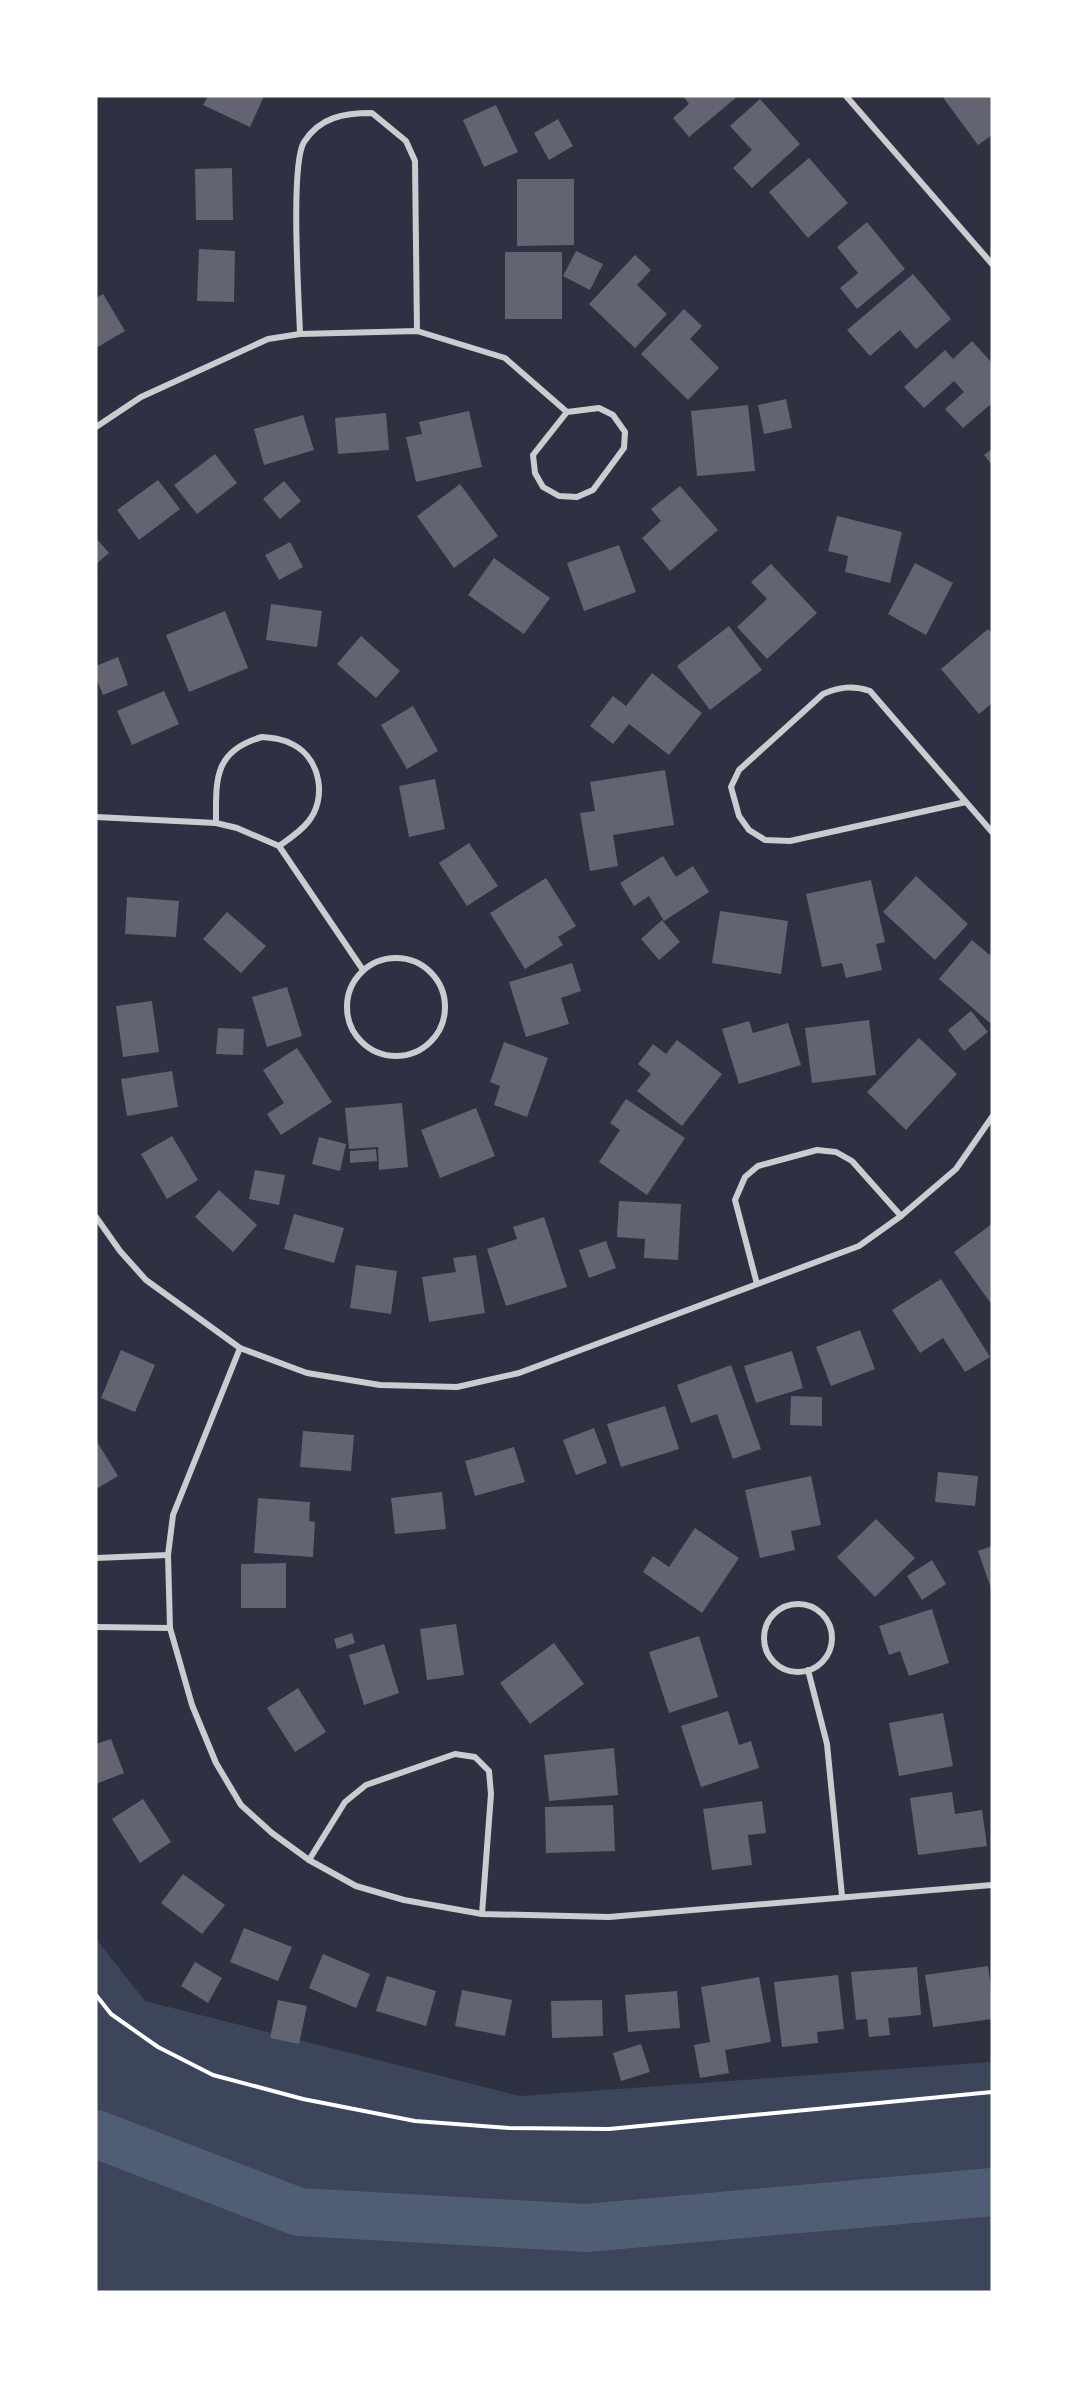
<svg xmlns="http://www.w3.org/2000/svg" width="1088" height="2388" font-family="'Sofia Sans Condensed',sans-serif">
  <style>
    .green { fill: #3c4559 }
    .lines { fill: none; stroke-linecap: round; stroke-linejoin: round }
    .river { stroke: #4f5d75; stroke-width: 48 }
    .building { fill: #626471 }
    .path { stroke: #fff; stroke-width: 4 }
    .minor { stroke: #caccd0; stroke-width: 6 }
  </style>
  <rect width="100%" height="100%" fill="#2d3142"/>
  <polygon class="green" points="96,1939 145,2001 520,2096 992,2062 992,2292 106,2292 96,2289"/>
  <g class="lines">
    <polyline class="river" points="96,2134 299,2212 586,2228 992,2192"/>
  </g>
  <g class="building">
    <polygon points="208,96 264,96 250,127 203,105"/>
    <polygon points="683,96 738,96 689,137 673,118 689,104"/>
    <polygon points="942,96 992,96 992,135 978,145"/>
    <polygon points="760,99 800,144 752,188 733,168 752,150 730,126"/>
    <polygon points="496,105 518,152 484,167 463,120"/>
    <polygon points="558,119 573,146 549,160 534,133"/>
    <polygon points="809,158 848,203 808,238 769,192"/>
    <polygon points="232,168 233,220 196,220 195,169"/>
    <polygon points="517,179 574,179 574,245 517,246"/>
    <polygon points="867,222 905,269 857,309 840,288 858,273 837,247"/>
    <polygon points="199,249 235,251 234,302 197,301"/>
    <polygon points="576,251 603,264 590,290 563,276"/>
    <rect x="505" y="252" width="57" height="67"/>
    <polygon points="635,255 651,270 637,285 667,314 635,348 589,304"/>
    <polygon points="913,274 951,319 916,349 900,330 870,356 847,330"/>
    <polygon points="103,294 125,331 96,348 96,298"/>
    <polygon points="684,309 702,326 690,339 719,368 688,400 641,354"/>
    <polygon points="972,341 992,363 992,403 963,428 945,409 964,392 954,381 924,408 904,387 945,350 953,359"/>
    <polygon points="786,399 792,428 764,434 758,405"/>
    <polygon points="748,405 755,471 697,476 691,411"/>
    <polygon points="469,411 482,467 416,482 406,437 422,434 419,422"/>
    <polygon points="386,413 389,450 338,454 335,418"/>
    <polygon points="303,415 314,450 264,465 254,429"/>
    <polygon points="992,449 992,465 984,455"/>
    <polygon points="215,454 237,483 197,514 174,485"/>
    <polygon points="158,480 180,509 139,540 117,510"/>
    <polygon points="284,481 301,501 280,519 263,499"/>
    <polygon points="460,484 498,536 454,568 417,516"/>
    <polygon points="680,486 718,530 670,571 642,538 661,521 651,509"/>
    <polygon points="837,516 902,532 890,583 845,572 848,556 828,551"/>
    <polygon points="96,538 109,553 96,564"/>
    <polygon points="290,542 303,567 279,580 265,555"/>
    <polygon points="619,545 636,592 584,611 567,563"/>
    <polygon points="494,558 550,598 524,634 468,595"/>
    <polygon points="915,563 953,583 926,635 888,614"/>
    <polygon points="771,564 817,613 767,659 737,627 767,599 751,582"/>
    <polygon points="271,604 322,611 317,647 266,640"/>
    <polygon points="225,611 248,668 189,692 166,635"/>
    <polygon points="729,626 762,670 710,710 677,666"/>
    <polygon points="988,629 992,633 992,703 979,714 941,669"/>
    <polygon points="361,636 400,671 376,698 337,664"/>
    <polygon points="118,657 128,685 103,695 96,678 96,666"/>
    <polygon points="652,673 702,713 669,755 629,724 613,744 590,726 613,696 626,706"/>
    <polygon points="164,691 179,724 132,745 117,711"/>
    <polygon points="413,706 438,751 407,769 381,725"/>
    <polygon points="665,770 674,825 613,835 618,866 590,871 580,813 595,811 590,782"/>
    <polygon points="435,779 445,829 409,837 399,786"/>
    <polygon points="469,843 498,886 467,906 439,863"/>
    <polygon points="663,856 676,877 693,866 709,892 664,921 649,896 634,906 620,883"/>
    <polygon points="916,876 968,924 935,960 883,912"/>
    <polygon points="546,878 576,926 558,937 563,945 525,969 490,913"/>
    <polygon points="871,880 885,942 876,944 882,970 846,978 842,963 822,967 806,894"/>
    <polygon points="127,897 179,901 176,937 125,934"/>
    <polygon points="720,911 788,921 781,974 712,963"/>
    <polygon points="227,912 266,946 241,973 203,939"/>
    <polygon points="662,920 680,942 659,960 641,939"/>
    <polygon points="972,940 992,957 992,1021 990,1023 939,979"/>
    <polygon points="572,963 581,991 561,998 569,1024 526,1037 509,982"/>
    <polygon points="287,987 302,1036 267,1047 252,997"/>
    <polygon points="152,1001 159,1052 123,1057 116,1006"/>
    <polygon points="971,1011 988,1032 964,1051 948,1030"/>
    <polygon points="869,1020 876,1075 812,1083 805,1028"/>
    <polygon points="749,1021 753,1033 788,1023 801,1065 739,1084 722,1029"/>
    <polygon points="218,1028 244,1029 243,1055 216,1054"/>
    <polygon points="919,1038 957,1074 906,1130 867,1092"/>
    <polygon points="677,1040 722,1074 682,1126 637,1091 651,1074 638,1064 653,1044 666,1054"/>
    <polygon points="504,1042 548,1058 527,1117 494,1105 500,1086 490,1082"/>
    <polygon points="297,1048 332,1102 281,1135 267,1114 284,1103 263,1070"/>
    <polygon points="172,1071 178,1107 127,1116 121,1079"/>
    <polygon points="626,1099 685,1138 647,1195 599,1162 620,1130 610,1123"/>
    <polygon points="402,1103 408,1167 379,1170 378,1147 349,1149 345,1108"/>
    <polygon points="476,1108 495,1156 440,1178 421,1130"/>
    <polygon points="172,1136 198,1180 167,1199 141,1154"/>
    <polygon points="319,1137 346,1144 340,1171 312,1164"/>
    <polygon points="376,1149 377,1161 350,1163 350,1151"/>
    <polygon points="255,1170 285,1175 279,1205 249,1199"/>
    <polygon points="219,1190 257,1225 233,1252 195,1217"/>
    <polygon points="619,1201 681,1204 678,1260 644,1258 645,1239 617,1237"/>
    <polygon points="294,1214 344,1228 334,1263 284,1249"/>
    <polygon points="544,1217 567,1287 506,1306 487,1249 517,1239 513,1227"/>
    <polygon points="992,1224 992,1305 954,1252"/>
    <polygon points="606,1241 616,1268 589,1278 579,1250"/>
    <polygon points="476,1255 485,1313 429,1322 422,1277 456,1272 453,1258"/>
    <polygon points="356,1265 397,1271 391,1314 350,1308"/>
    <polygon points="941,1279 990,1357 965,1372 943,1338 920,1353 892,1310"/>
    <polygon points="860,1330 875,1369 831,1386 816,1347"/>
    <polygon points="121,1350 155,1365 135,1412 101,1398"/>
    <polygon points="792,1351 803,1388 756,1403 744,1366"/>
    <polygon points="731,1365 761,1449 733,1459 717,1414 691,1423 677,1385"/>
    <polygon points="791,1396 822,1397 822,1426 790,1425"/>
    <polygon points="665,1406 679,1449 621,1467 607,1424"/>
    <polygon points="594,1428 607,1463 576,1475 563,1440"/>
    <polygon points="303,1431 354,1435 351,1471 300,1467"/>
    <polygon points="96,1440 118,1476 96,1489"/>
    <polygon points="514,1447 525,1482 475,1496 465,1461"/>
    <polygon points="938,1472 978,1476 975,1506 935,1502"/>
    <polygon points="811,1476 821,1525 791,1531 795,1550 760,1558 745,1490"/>
    <polygon points="442,1492 446,1529 395,1534 391,1498"/>
    <polygon points="258,1498 310,1502 309,1521 315,1522 313,1557 254,1553"/>
    <polygon points="876,1519 915,1558 875,1597 837,1557"/>
    <polygon points="695,1528 739,1558 702,1613 643,1572 653,1556 669,1567"/>
    <polygon points="992,1546 992,1591 978,1551"/>
    <polygon points="932,1560 946,1584 922,1600 907,1576"/>
    <polygon points="286,1563 286,1608 241,1608 241,1564"/>
    <polygon points="932,1609 949,1663 909,1676 900,1651 889,1655 879,1626"/>
    <polygon points="456,1624 464,1675 427,1680 420,1629"/>
    <polygon points="352,1633 355,1643 337,1649 334,1639"/>
    <polygon points="699,1636 718,1697 669,1713 649,1652"/>
    <polygon points="554,1643 584,1684 530,1724 500,1683"/>
    <polygon points="384,1644 399,1693 364,1705 349,1655"/>
    <polygon points="298,1688 326,1732 295,1752 267,1708"/>
    <polygon points="728,1711 739,1745 751,1741 759,1768 701,1787 681,1726"/>
    <polygon points="943,1713 953,1766 899,1776 889,1723"/>
    <polygon points="111,1739 124,1773 96,1784 96,1744"/>
    <polygon points="614,1748 618,1795 549,1801 544,1755"/>
    <polygon points="952,1792 955,1814 982,1810 987,1846 918,1855 910,1798"/>
    <polygon points="143,1799 171,1842 140,1863 112,1819"/>
    <polygon points="762,1801 766,1833 748,1835 752,1865 712,1870 703,1809"/>
    <polygon points="613,1805 615,1851 546,1853 545,1807"/>
    <polygon points="183,1874 225,1905 202,1934 161,1903"/>
    <polygon points="244,1928 292,1947 278,1981 230,1962"/>
    <polygon points="323,1954 370,1974 356,2008 309,1988"/>
    <polygon points="195,1962 222,1978 208,2003 181,1986"/>
    <polygon points="988,1966 992,1997 992,2019 933,2027 925,1975"/>
    <polygon points="917,1967 921,2015 888,2018 890,2035 869,2037 867,2019 856,2020 851,1972"/>
    <polygon points="838,1975 844,2029 817,2032 818,2043 782,2047 774,1982"/>
    <polygon points="387,1976 436,1991 426,2026 376,2011"/>
    <polygon points="759,1977 771,2042 725,2050 729,2073 700,2078 694,2045 710,2042 701,1987"/>
    <polygon points="462,1990 512,2000 505,2036 455,2026"/>
    <polygon points="677,1991 680,2028 628,2032 625,1995"/>
    <polygon points="278,2000 307,2006 299,2044 270,2038"/>
    <polygon points="602,2000 603,2036 552,2038 551,2001"/>
    <polygon points="641,2044 650,2072 621,2081 613,2053"/>
  </g>
  <g class="lines">
    <polyline class="path" points="96,1995 111,2014 158,2047 213,2075 303,2099 415,2121 509,2128 609,2129 992,2092"/>
    <g class="minor">
      <polyline points="846,96 992,264"/>
      <path d="M300 334C299 300 290 165 304 142 320 117 344 113 372 113L406 141 415 161 417 331"/>
      <polyline points="96,427 141,397 268,339 300,334 417,331 505,358 567,412 599,408 613,415 625,432 624,448 593,490 577,497 559,496 543,487 535,473 533,455 567,412"/>
      <path d="M262 737C273 738 284 739 294 745 321 760 327 799 308 822 300 832 289 839 279 846L237 828 216 823C216 780 213 751 262 737Z"/>
      <path d="M966 802 790 841 765 840 749 830 739 816 731 787 739 770 823 694C839 687 853 685 870 691L992 832"/>
      <polyline points="96,817 216,823"/>
      <polyline points="279,846 363,970"/>
      <circle cx="396" cy="1007" r="49"/>
      <polyline points="96,1217 120,1251 146,1280 240,1348 307,1373 380,1385 457,1387 519,1373 859,1246 901,1216 956,1169 992,1117"/>
      <polyline points="757,1284 735,1200 745,1177 758,1166 817,1150 836,1152 852,1161 901,1216"/>
      <polyline points="240,1348 173,1515 168,1555 170,1628 192,1705 216,1763 241,1805 272,1833 309,1860 356,1886 404,1900 482,1914 609,1917 992,1885"/>
      <polyline points="96,1558 168,1555"/>
      <circle cx="798" cy="1638" r="34"/>
      <polyline points="96,1627 170,1628"/>
      <polyline points="808,1670 827,1744 842,1896"/>
      <polyline points="309,1860 345,1802 366,1785 455,1754 475,1757 489,1771 491,1794 482,1914"/>
    </g>
  </g>
  <rect width="1088" height="2388" fill="none" stroke="#ffffff" stroke-width="195"/>
</svg>
